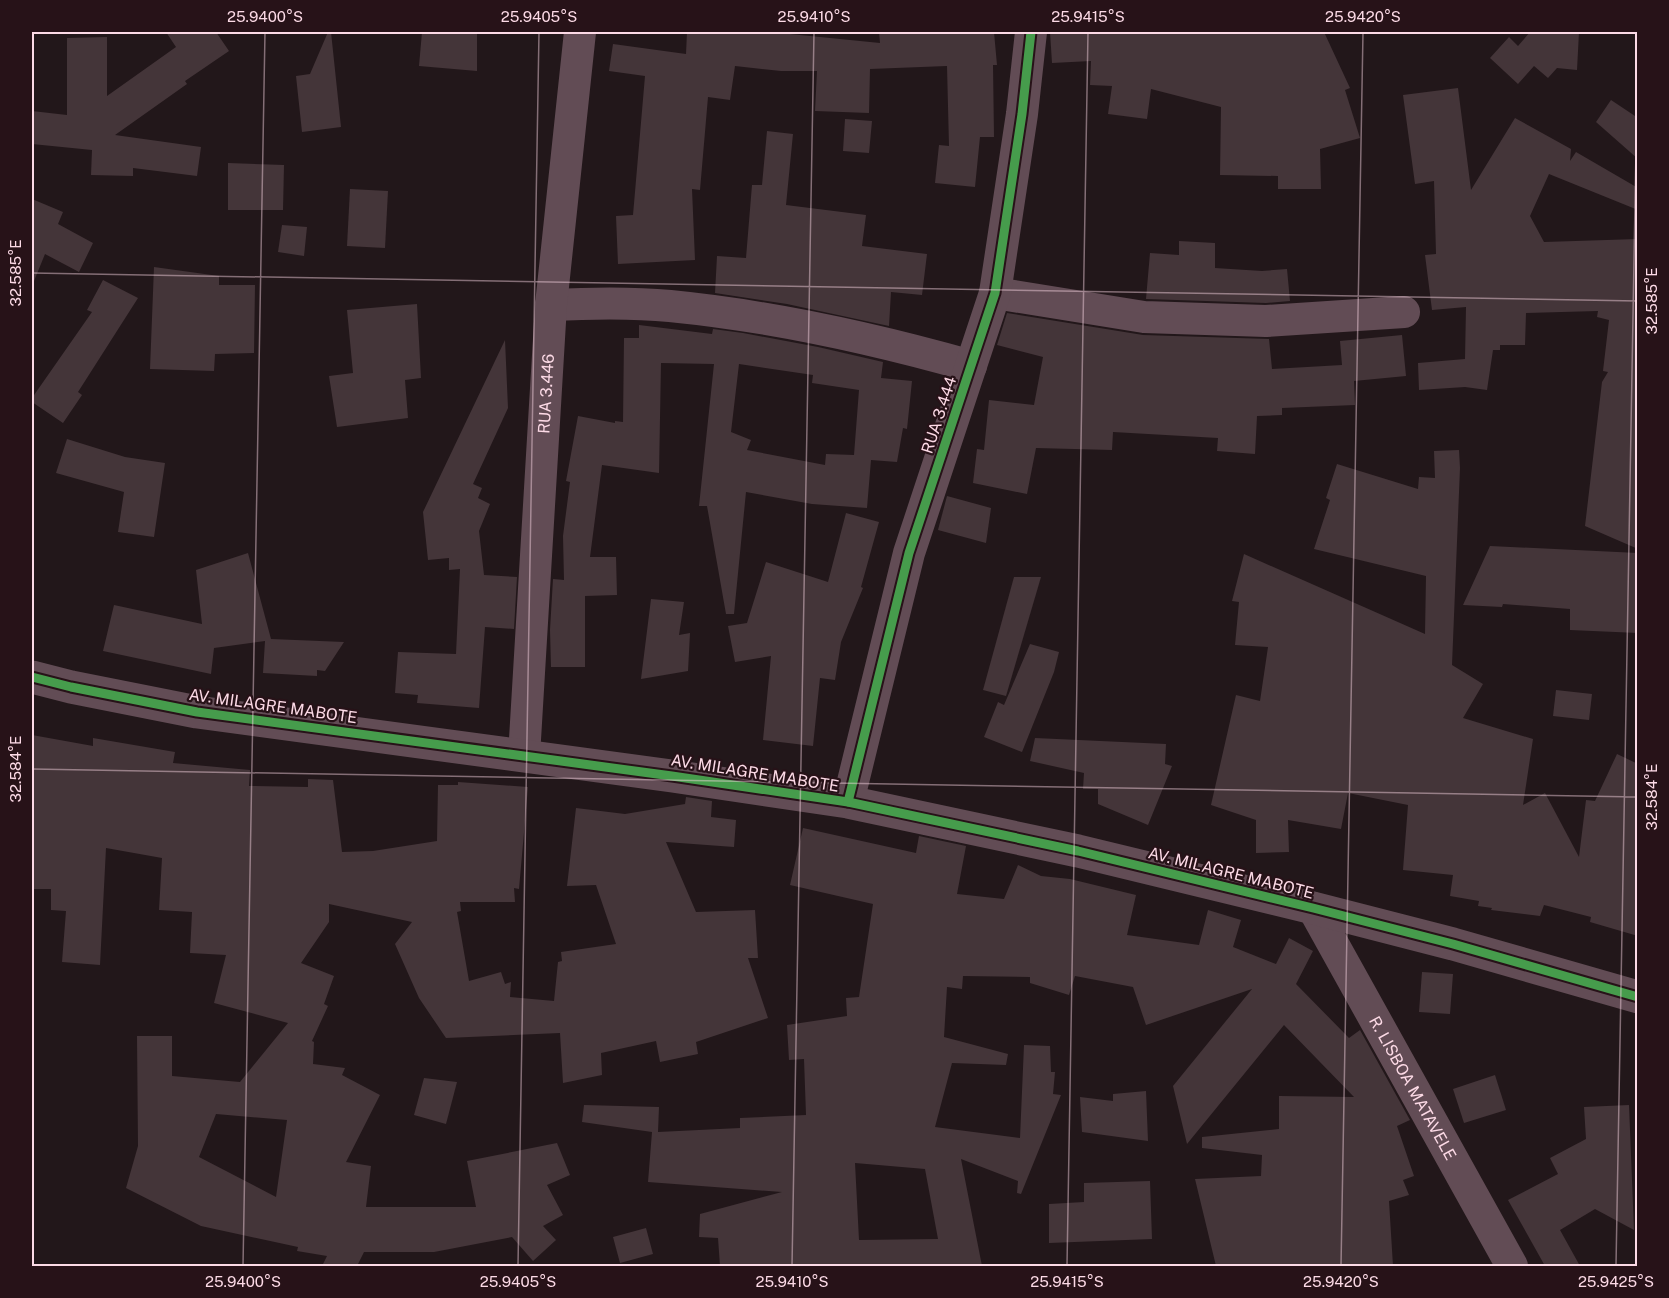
<svg xmlns="http://www.w3.org/2000/svg" width="1669" height="1298" font-family="'Public Sans',sans-serif">
  <style>
    .building { fill: #443539; fill-rule: evenodd }
    .lines { fill: none; stroke-linecap: round; stroke-linejoin: round }
    .minor { stroke: #624c55; stroke-width: 32 }
    .tertiary { stroke: #624c55; stroke-width: 33 }
    .cycleway-casing { stroke: #271218; stroke-width: 13 }
    .cycleway { stroke: #469c4c; stroke-width: 9 }
    .ticks { fill: none; stroke: #fcdae6; stroke-width: 1.5; stroke-opacity: 0.45 }
    .labels { text-anchor: middle; dominant-baseline: central; stroke-width: 4.5; stroke-linejoin: round; paint-order: stroke }
    .street-label { font-size: 16px; fill: #fcdae6; stroke: #271218 }
    .neatline { fill: none; stroke: #fcdae6; stroke-width: 2 }
    .ticks-label { font-size: 15px; text-anchor: middle; fill: #fcdae6 }
  </style>
  <rect width="100%" height="100%" fill="#22171a"/>
  <g class="building">
    <polygon points="166,32 216,32 229,51 185,81 187,84 115,135 201,147 197,176 133,168 133,176 91,175 92,150 32,144 32,111 67,115 67,38 107,37 107,96 176,47"/>
    <polygon points="328,32 331,32 341,127 302,132 296,76 310,74"/>
    <polygon points="422,32 477,32 477,71 419,66"/>
    <polygon points="687,32 791,32 790,34 880,43 879,32 994,32 997,65 993,65 994,137 980,137 975,187 935,183 939,145 949,146 947,66 870,69 869,113 815,111 817,71 781,71 735,66 730,100 708,97 700,190 692,189 695,260 618,264 616,216 633,215 645,76 609,71 613,44 686,54"/>
    <polygon points="1050,32 1324,32 1350,88 1345,90 1360,138 1320,149 1321,189 1278,189 1278,176 1220,175 1221,107 1151,89 1147,119 1108,114 1112,86 1090,85 1091,61 1052,63"/>
    <polygon points="1530,32 1579,32 1577,70 1557,68 1548,78 1534,66 1518,84 1490,58 1509,37 1518,46"/>
    <polygon points="1458,88 1471,190 1515,118 1571,149 1570,161 1576,152 1638,188 1638,210 1549,174 1530,216 1544,242 1638,239 1638,549 1585,526 1602,382 1608,372 1603,371 1609,320 1597,317 1598,311 1526,313 1525,345 1500,345 1500,350 1493,350 1487,390 1465,387 1419,390 1418,363 1465,359 1466,307 1432,310 1425,255 1436,254 1434,181 1415,184 1403,95"/>
    <polygon points="1611,100 1638,118 1638,159 1596,122"/>
    <polygon points="845,119 872,121 869,153 843,151"/>
    <polygon points="767,131 793,134 786,205 866,215 862,246 927,254 922,295 891,292 889,326 787,304 715,293 717,256 746,258 752,185 762,185"/>
    <polygon points="228,163 284,165 283,210 228,210"/>
    <polygon points="350,189 388,191 385,248 347,246"/>
    <polygon points="32,199 63,212 58,224 93,243 79,272 45,254 32,286"/>
    <polygon points="282,225 307,227 304,256 278,252"/>
    <polygon points="1179,241 1215,243 1215,268 1262,271 1287,269 1290,301 1266,303 1146,299 1150,253 1179,255"/>
    <polygon points="154,267 219,276 219,285 255,285 254,353 215,354 214,371 150,369"/>
    <polygon points="103,280 138,298 78,392 82,395 63,423 32,402 32,398 92,312 87,310"/>
    <polygon points="417,304 421,378 405,380 408,418 337,427 329,376 353,373 347,310"/>
    <polygon points="1007,313 1143,335 1269,339 1272,369 1342,365 1340,341 1402,335 1406,376 1354,381 1355,405 1282,408 1282,415 1257,416 1255,454 1217,451 1218,438 1113,432 1112,450 1036,448 1027,494 973,483 977,449 984,450 989,400 1034,405 1043,357 997,345"/>
    <path d="M639 325 712 334 713 329 743 333 818 347 883 362 881 378 912 381 907 429 903 428 897 462 871 460 867 508 812 504 746 492 734 614H726L707 506H699L714 364 661 363 659 473 602 465 590 557H616L617 595 585 596V667H551L550 630 553 579 564 580 563 536 570 482 566 481 578 416 615 423V421L623 422 624 338H639ZM739 364 813 375 812 383 859 390 854 455 826 454 825 465 747 450 751 440 731 432Z"/>
    <polygon points="505,340 508,408 473,484 482,488 478,498 490,504 479,531 484,575 517,577 514,629 485,627 479,708 417,703 418,695 395,693 398,652 456,654 460,569 449,570 449,558 428,560 423,512"/>
    <polygon points="67,439 125,457 165,463 154,537 118,532 124,492 56,473"/>
    <polygon points="1459,450 1460,468 1452,665 1483,684 1463,718 1533,739 1523,805 1545,793 1579,857 1586,800 1595,801 1617,754 1638,764 1638,936 1590,922 1591,917 1544,905 1540,916 1491,910 1492,908 1478,906 1479,901 1450,896 1453,875 1403,870 1408,805 1348,793 1341,829 1288,820 1289,852 1256,853 1256,820 1211,805 1236,695 1260,701 1268,647 1235,645 1239,602 1232,601 1244,554 1425,634 1426,576 1314,549 1330,500 1326,498 1337,464 1418,489 1419,477 1435,478 1434,451"/>
    <polygon points="947,496 991,508 986,543 938,530"/>
    <polygon points="846,513 879,522 861,587 863,588 841,642 835,680 820,678 813,746 763,740 771,656 735,662 728,626 747,623 766,562 828,582"/>
    <polygon points="1490,546 1638,553 1638,633 1570,630 1570,609 1503,604 1502,607 1463,605"/>
    <polygon points="248,553 271,639 344,642 325,671 317,670 317,676 263,673 265,641 214,648 211,674 103,651 114,605 202,624 196,570"/>
    <polygon points="1014,577 1041,577 1006,696 983,690"/>
    <polygon points="651,599 684,602 679,635 690,633 688,671 641,679"/>
    <polygon points="1030,644 1059,652 1054,672 1022,752 984,737 998,702 1004,705"/>
    <polygon points="1556,690 1592,694 1589,720 1553,716"/>
    <path d="M32 735 93 746V738L175 752 173 763 250 770 249 786 308 787V779L333 780 342 852 373 851 437 841 438 785H458V782L528 787 519 889 514 888 515 902H460L461 911 457 912 469 981 501 972 505 984 511 982 510 997 554 1001 558 962 562 961 561 952 616 944 596 885 567 886 576 808 625 814 685 804 686 797 712 801 711 817 736 820 734 847 666 842 696 912 755 910 758 958H748L768 1018 696 1042 698 1054 660 1062 656 1041 601 1053 602 1075 563 1083 560 1033 446 1038 419 998 395 944 412 922 329 904V922L301 963 334 976 324 1004 328 1006 312 1041 314 1042 313 1064 345 1068 342 1075 380 1095 346 1162 371 1166 366 1207H476L467 1161 557 1143 570 1175 547 1185 563 1215 543 1226 556 1240 533 1261 512 1237 434 1252H364L357 1266H322L327 1256 297 1251 298 1247 201 1226 126 1188 138 1146 137 1036H172V1076L240 1082 288 1023 214 1003 226 955 190 953 192 912 159 910 162 858 106 848 100 965 62 962 66 911 51 910V889H32ZM216 1114 287 1120 276 1197 199 1157Z"/>
    <polygon points="1035,738 1166,744 1165,764 1172,766 1148,825 1098,804 1098,789 1083,789 1084,773 1030,761"/>
    <path d="M803 828 916 853 919 836 966 846 957 894 1004 899 1018 865 1041 876 1070 879 1136 895 1127 935 1199 945 1208 910 1241 920 1233 947 1276 964 1289 938 1313 951 1296 984 1349 1038 1360 1030 1410 1120 1397 1126 1414 1176 1403 1180 1409 1195 1389 1201 1393 1266H1216L1195 1179 1261 1176 1262 1155 1202 1148V1137L1279 1129V1096L1354 1097 1284 1025 1187 1144 1173 1086 1252 989 1146 1025 1133 987 1075 976 1069 995 1030 983V977L963 976 962 989 947 987 944 1037 1008 1054 1006 1065 952 1063 935 1127 1020 1138 1024 1045 1050 1046 1051 1072H1055L1053 1094 1061 1095 1021 1194 1017 1193 1018 1181 961 1159 982 1266H720L718 1238 699 1237 700 1214 782 1192 648 1182 652 1132 582 1122 584 1105 659 1107 658 1132 740 1128V1118L806 1115 804 1059 789 1060 787 1025 847 1016 846 998 859 997 873 904 790 885ZM855 1163 925 1169 938 1239 859 1240Z"/>
    <polygon points="1422,972 1453,974 1450,1014 1419,1012"/>
    <polygon points="1495,1075 1506,1110 1464,1123 1453,1089"/>
    <polygon points="424,1078 457,1082 446,1124 414,1115"/>
    <polygon points="1146,1091 1148,1141 1082,1132 1080,1097 1113,1101 1113,1094"/>
    <polygon points="1629,1105 1634,1230 1595,1209 1560,1230 1580,1266 1545,1266 1508,1200 1558,1174 1550,1158 1586,1139 1584,1107"/>
    <polygon points="1150,1181 1152,1239 1049,1243 1049,1204 1084,1202 1084,1183"/>
    <polygon points="646,1228 653,1254 620,1263 613,1237"/>
  </g>
  <g class="lines">
    <g class="minor">
      <polyline points="995,293 1144,317 1266,321 1404,312"/>
      <path d="M551 305C591 303 630 302 670 306 772 316 872 338 971 366"/>
      <path id="s1" d="M524 756 551 305 580 32"/>
      <polyline points="848,802 909,553 995,293 1022,114 1031,32"/>
      <path id="s2" d="M1313 908 1512 1266"/>
    </g>
    <polyline class="tertiary" points="32,677 71,687 197,712 672,776 848,802 1078,851 1313,908 1453,944 1638,997"/>
    <defs>
      <g id="cycleway">
        <polyline points="32,677 71,687 197,712 672,776 848,802 1078,851 1313,908 1453,944 1638,997"/>
        <polyline points="848,802 909,553 995,293 1022,114 1031,32"/>
      </g>
    </defs>
    <use href="#cycleway" class="cycleway-casing"/>
    <use href="#cycleway" class="cycleway"/>
  </g>
  <path class="ticks" d="M32 273 1638 301M32 769 1638 797M32 1266H67M243 1266 265 32M518 1266 539 32M792 1266 814 32M1067 1266 1088 32M1341 1266 1363 32M1616 1266 1638 37"/>
  <g class="labels">
    <g class="street-label">
      <text stroke="none"><textPath href="#s1" startOffset="363">RUA 3.446</textPath></text>
      <text transform="translate(939 415) rotate(-72)">RUA 3.444</text>
      <text transform="translate(273 706) rotate(8)">AV. MILAGRE MABOTE</text>
      <text transform="translate(755 773) rotate(9)">AV. MILAGRE MABOTE</text>
      <text transform="translate(1231 873) rotate(14)">AV. MILAGRE MABOTE</text>
      <text stroke="none"><textPath href="#s2" startOffset="206">R. LISBOA MATAVELE</textPath></text>
    </g>
  </g>
  <rect width="1669" height="1298" fill="none" stroke="#271218" stroke-width="66"/>
  <rect x="33" y="33" width="1603" height="1232" class="neatline"/>
  <g class="ticks-label">
    <text x="265" y="22">25.9400°S</text>
    <text x="539" y="22">25.9405°S</text>
    <text x="814" y="22">25.9410°S</text>
    <text x="1088" y="22">25.9415°S</text>
    <text x="1363" y="22">25.9420°S</text>
    <text transform="translate(16 273) rotate(-90)" y="5">32.585°E</text>
    <text transform="translate(1652 301) rotate(-90)" y="5">32.585°E</text>
    <text transform="translate(16 769) rotate(-90)" y="5">32.584°E</text>
    <text transform="translate(1652 797) rotate(-90)" y="5">32.584°E</text>
    <text x="243" y="1287">25.9400°S</text>
    <text x="518" y="1287">25.9405°S</text>
    <text x="792" y="1287">25.9410°S</text>
    <text x="1067" y="1287">25.9415°S</text>
    <text x="1341" y="1287">25.9420°S</text>
    <text x="1616" y="1287">25.9425°S</text>
  </g>
</svg>
